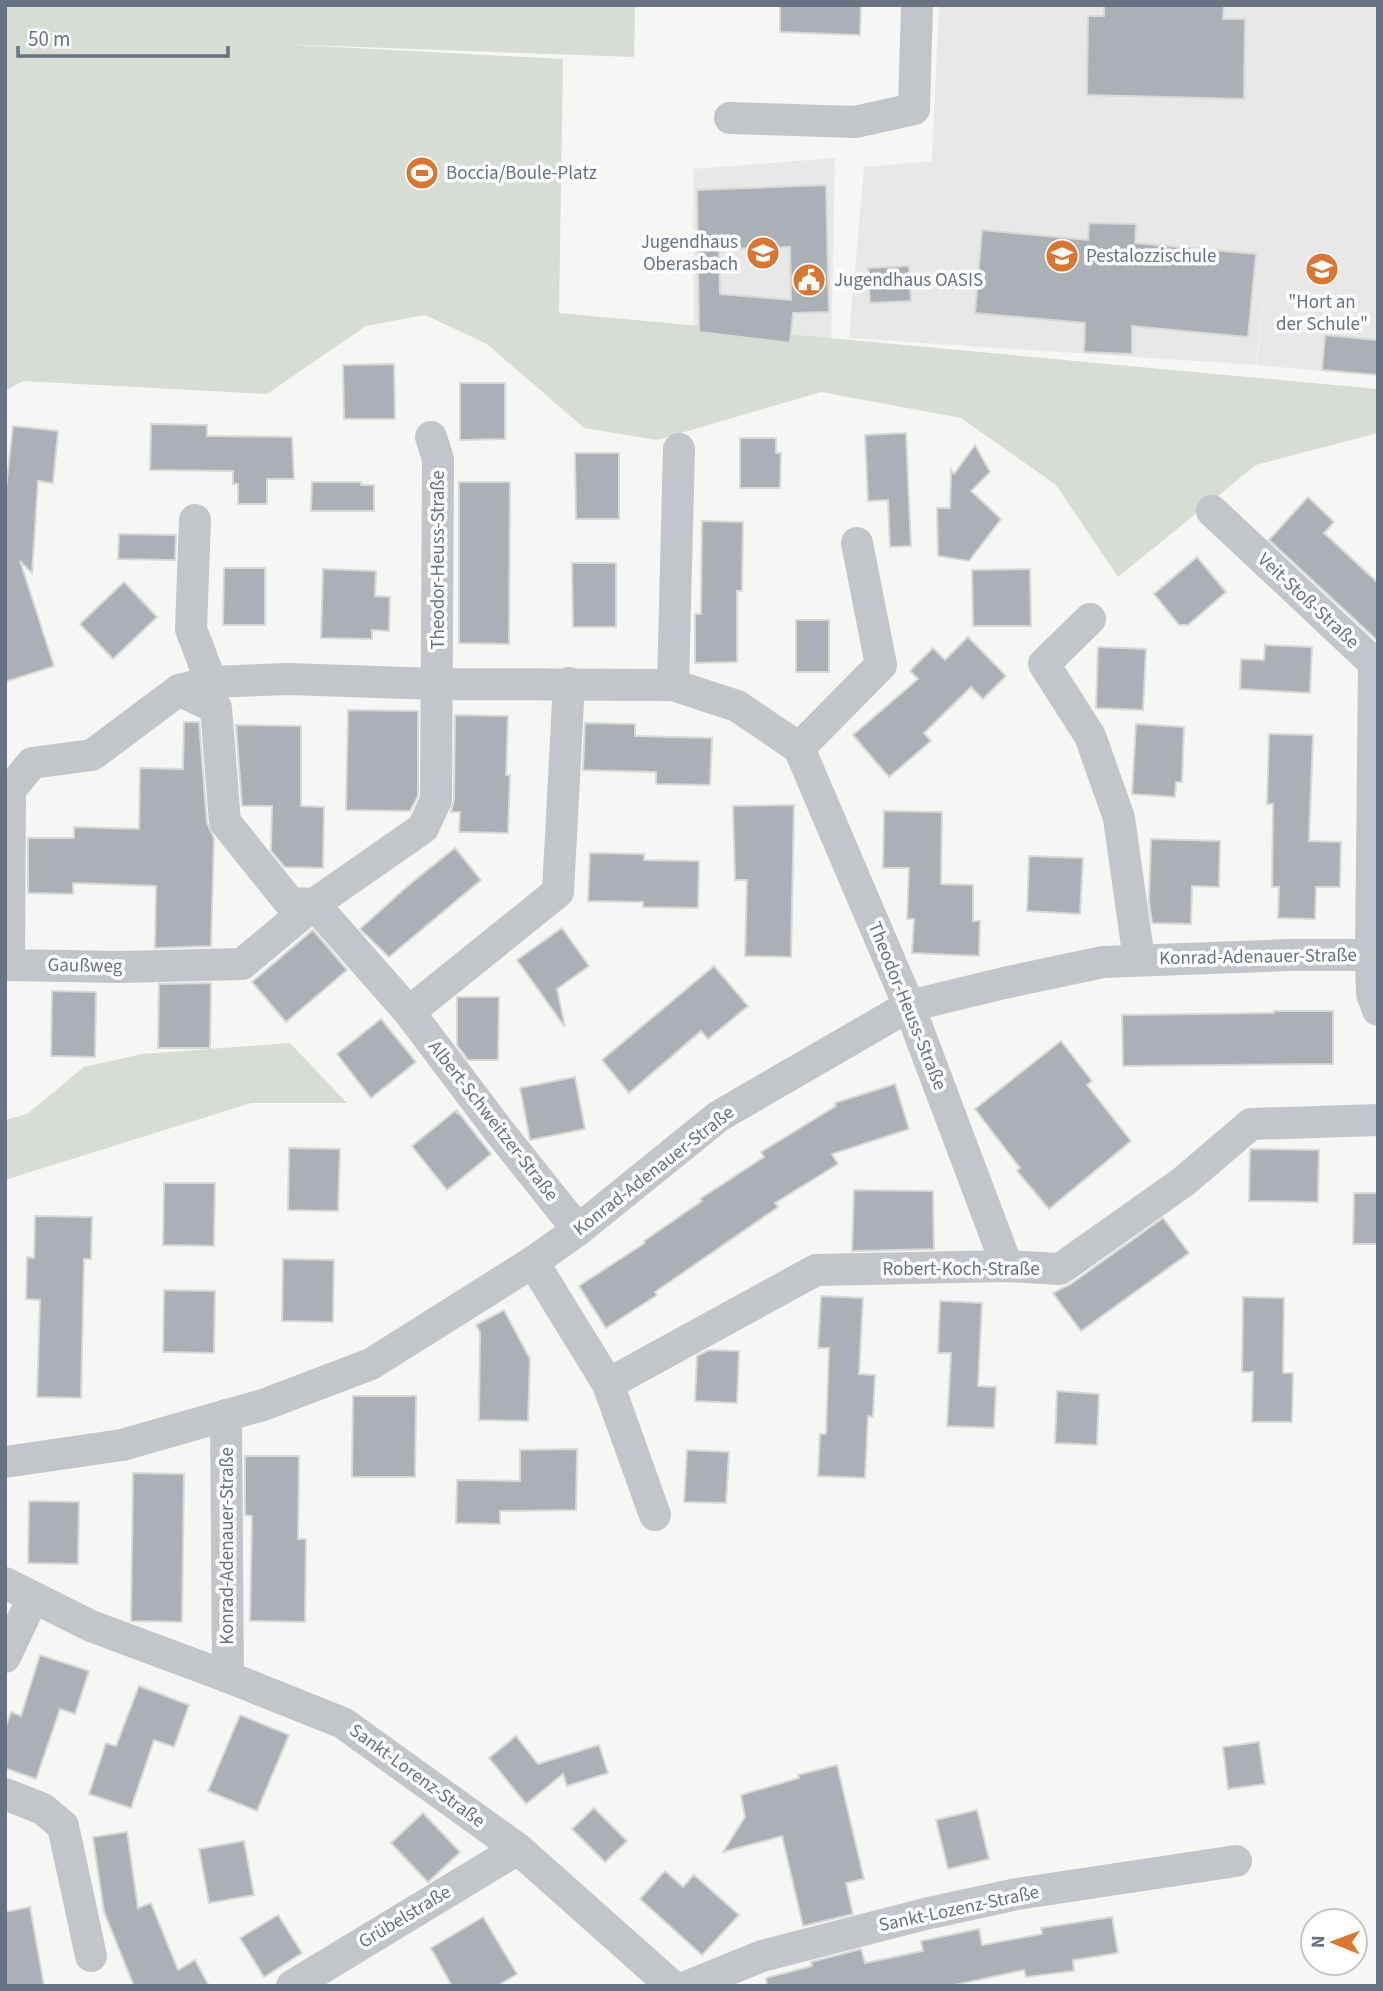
<svg xmlns="http://www.w3.org/2000/svg" width="1383" height="1991" font-family="'Source Sans 3',sans-serif">
  <style>
    .built { fill: #e7e8e7 }
    .green { fill: #d7ddd5 }
    .building { fill: #abb0b7; stroke: #d8d8d6; stroke-width: 2; fill-rule: evenodd }
    .lines { fill: none; stroke-linecap: round; stroke-linejoin: round }
    .minor { stroke: #c2c5c9; stroke-width: 32 }
    .labels { text-anchor: middle; dominant-baseline: central; stroke-width: 7; stroke-linejoin: round; paint-order: stroke }
    .poi-label { font-size: 19px; fill: #677283; stroke: #fff; text-anchor: start }
    .street-label { font-size: 19px; fill: #677283; stroke: #fff }
  </style>
  <rect width="100%" height="100%" fill="#f6f7f4"/>
  <g class="built">
    <polygon points="939,5 1378,5 1378,376 1257,365 1265,282 1256,365 849,338 864,167 932,161"/>
    <polygon points="835,158 831,350 694,336 693,169"/>
  </g>
  <g class="green">
    <polygon points="5,5 635,5 634,57 278,44 563,59 559,313 1378,389 1378,433 1256,465 1118,577 1056,485 961,418 821,392 657,440 584,428 487,344 425,315 366,326 267,394 23,381 5,391"/>
    <polygon points="290,1043 347,1103 251,1103 5,1180 5,1120 27,1114 84,1067 142,1054"/>
  </g>
  <g class="building">
    <polygon points="780,5 861,5 860,35 780,32"/>
    <polygon points="1104,5 1224,5 1223,19 1245,19 1244,99 1087,95 1088,16 1104,16"/>
    <path d="M826 185 829 312 793 313 790 343 699 332 697 190ZM790 247 791 300 720 294 719 249Z"/>
    <polygon points="1089,223 1136,224 1135,243 1256,254 1248,337 1132,326 1132,354 1084,352 1085,323 975,313 982,230 1088,240"/>
    <polygon points="909,266 911,301 870,303 868,268"/>
    <polygon points="1325,335 1378,340 1378,375 1322,370"/>
    <polygon points="394,364 395,419 344,419 343,365"/>
    <polygon points="460,383 505,383 505,439 460,440"/>
    <polygon points="151,424 207,425 207,436 292,437 294,479 267,479 267,504 238,504 238,484 233,484 233,471 150,470"/>
    <polygon points="13,426 58,431 53,483 38,481 32,573 20,561 54,666 5,682 5,497"/>
    <polygon points="906,433 911,546 890,547 888,500 868,501 865,435"/>
    <polygon points="740,438 776,438 776,453 781,453 780,488 740,488"/>
    <polygon points="975,445 990,472 971,491 1001,519 969,561 938,556 937,508 950,508 951,470 954,474"/>
    <polygon points="575,453 619,453 619,519 576,519"/>
    <polygon points="312,482 361,482 361,485 374,485 374,511 311,511"/>
    <polygon points="459,482 510,482 509,644 459,643"/>
    <polygon points="1308,497 1334,522 1324,533 1378,583 1378,641 1269,540"/>
    <polygon points="702,521 743,522 742,591 737,591 737,662 695,663 695,614 701,614"/>
    <polygon points="119,534 176,535 175,560 118,559"/>
    <polygon points="1197,557 1226,592 1188,625 1179,625 1154,594"/>
    <polygon points="572,563 616,563 616,627 573,627"/>
    <polygon points="224,568 265,568 265,625 223,625"/>
    <polygon points="323,569 376,571 375,596 390,597 389,631 372,630 372,639 321,638"/>
    <polygon points="1030,569 1031,626 973,626 972,570"/>
    <polygon points="124,582 157,617 113,659 80,624"/>
    <rect x="796" y="620" width="33" height="52"/>
    <polygon points="968,637 1006,676 983,699 971,687 924,733 931,741 889,777 853,735 918,679 910,671 933,648 945,660"/>
    <polygon points="1265,645 1312,647 1310,693 1240,689 1241,659 1264,660"/>
    <polygon points="1098,647 1146,649 1143,710 1096,708"/>
    <polygon points="348,710 418,711 418,796 410,811 346,810"/>
    <polygon points="455,715 508,716 506,775 510,775 508,833 459,832 460,812 451,812 454,800"/>
    <polygon points="184,722 199,722 207,823 214,838 211,946 155,948 156,886 73,883 73,894 28,893 28,838 74,838 74,827 139,829 140,768 183,769"/>
    <polygon points="585,723 635,724 635,736 712,738 710,785 656,784 656,772 583,770"/>
    <polygon points="1136,724 1184,727 1182,782 1176,782 1175,797 1132,794"/>
    <polygon points="236,725 301,726 301,806 324,807 323,868 285,867 271,851 272,806 242,806"/>
    <polygon points="1269,734 1313,735 1309,841 1341,842 1340,887 1316,887 1315,919 1278,918 1279,887 1272,887 1273,804 1267,804"/>
    <polygon points="794,805 791,957 745,956 747,880 735,880 733,806"/>
    <polygon points="884,811 942,812 941,884 973,885 973,921 980,921 979,956 912,953 914,919 907,919 909,868 883,868"/>
    <polygon points="1151,839 1220,841 1219,887 1192,886 1191,924 1152,923 1149,901"/>
    <polygon points="455,848 481,880 389,957 360,929 410,884"/>
    <polygon points="590,853 644,854 644,860 699,861 698,908 643,907 643,902 588,901"/>
    <polygon points="1029,856 1083,858 1080,914 1027,911"/>
    <polygon points="562,928 589,966 557,989 565,1027 517,960"/>
    <polygon points="313,930 347,970 286,1022 252,982"/>
    <polygon points="714,966 748,1006 708,1039 701,1031 629,1093 602,1060"/>
    <polygon points="211,983 210,1048 158,1048 159,984"/>
    <polygon points="52,991 96,992 95,1057 51,1056"/>
    <polygon points="457,997 499,997 498,1060 468,1060 457,1045"/>
    <polygon points="1274,1011 1333,1011 1333,1064 1123,1066 1122,1015 1274,1013"/>
    <polygon points="381,1019 416,1062 371,1098 337,1054"/>
    <polygon points="1061,1041 1092,1081 1087,1085 1131,1141 1049,1209 1017,1171 1020,1168 975,1109"/>
    <polygon points="575,1077 585,1129 530,1140 520,1088"/>
    <polygon points="895,1084 909,1129 832,1154 838,1164 775,1203 778,1207 655,1292 657,1295 606,1328 579,1286 645,1243 644,1241 702,1201 700,1199 764,1157 761,1152 836,1106 835,1103"/>
    <polygon points="455,1111 457,1113 457,1111 491,1154 447,1190 412,1146"/>
    <polygon points="289,1148 340,1149 338,1211 288,1210"/>
    <polygon points="1250,1149 1319,1150 1318,1202 1249,1201"/>
    <polygon points="164,1183 215,1183 214,1246 163,1245"/>
    <polygon points="854,1190 933,1191 934,1249 852,1251"/>
    <polygon points="1354,1193 1378,1193 1378,1244 1353,1244"/>
    <polygon points="35,1216 92,1217 91,1259 84,1259 81,1398 37,1397 40,1300 26,1299 27,1257 34,1258"/>
    <polygon points="1163,1218 1189,1253 1081,1331 1053,1293 1071,1284"/>
    <polygon points="283,1259 334,1260 333,1322 282,1321"/>
    <polygon points="164,1290 215,1291 214,1353 163,1352"/>
    <polygon points="821,1296 863,1298 859,1374 875,1375 873,1417 868,1416 865,1478 818,1476 820,1434 826,1434 829,1348 818,1348"/>
    <polygon points="1243,1297 1284,1298 1283,1373 1293,1373 1292,1422 1252,1422 1253,1372 1242,1372"/>
    <polygon points="940,1301 982,1303 978,1386 996,1387 994,1428 947,1426 951,1353 938,1353"/>
    <polygon points="504,1310 530,1359 528,1421 479,1420 480,1332 476,1325"/>
    <polygon points="709,1350 739,1351 737,1403 695,1401 697,1356"/>
    <polygon points="1057,1391 1099,1394 1097,1445 1055,1443"/>
    <polygon points="353,1396 416,1396 415,1477 352,1477"/>
    <polygon points="577,1449 576,1510 500,1511 500,1524 456,1523 457,1480 520,1481 520,1450"/>
    <polygon points="687,1450 729,1452 726,1503 684,1502"/>
    <polygon points="245,1456 299,1456 298,1539 306,1539 305,1622 250,1621 252,1516 245,1515"/>
    <polygon points="133,1473 184,1474 182,1622 131,1621"/>
    <polygon points="29,1501 79,1502 78,1564 28,1563"/>
    <polygon points="40,1655 89,1671 75,1714 60,1709 36,1779 5,1768 5,1729 11,1712 21,1716"/>
    <polygon points="139,1686 189,1705 174,1747 154,1740 131,1808 89,1794 106,1743 116,1746"/>
    <polygon points="240,1715 289,1735 257,1811 208,1791"/>
    <polygon points="516,1736 538,1764 599,1745 608,1773 567,1786 563,1774 526,1804 489,1758"/>
    <polygon points="1259,1742 1265,1784 1228,1789 1223,1747"/>
    <polygon points="837,1765 864,1879 846,1883 853,1914 803,1926 782,1836 723,1852 745,1817 741,1795 799,1778 798,1775"/>
    <polygon points="594,1808 627,1841 605,1862 572,1829"/>
    <polygon points="977,1810 989,1859 948,1869 936,1820"/>
    <polygon points="423,1813 460,1852 428,1882 391,1843"/>
    <polygon points="127,1832 138,1908 151,1903 178,1970 195,1960 209,1986 134,1986 104,1912 93,1837"/>
    <polygon points="244,1841 254,1895 209,1903 199,1849"/>
    <polygon points="665,1871 683,1887 694,1875 739,1915 702,1955 640,1899"/>
    <polygon points="30,1907 44,1986 5,1986 5,1912"/>
    <polygon points="278,1915 302,1953 264,1977 240,1938"/>
    <polygon points="483,1917 517,1974 497,1986 452,1986 431,1948"/>
    <polygon points="1112,1917 1118,1953 1073,1960 1074,1971 1026,1977 1024,1970 950,1986 767,1986 766,1978 812,1966 811,1962 861,1949 865,1963 923,1951 921,1941 979,1929 982,1945 1042,1934 1041,1928"/>
  </g>
  <g class="lines">
    <g class="minor">
      <polyline points="730,118 855,122 914,109 917,5"/>
      <polyline points="431,437 438,459 436,800 423,828 314,904 242,964 121,967 9,965 10,790 32,763 92,755 179,690 211,682 289,679 437,684 673,685 737,706 799,748 909,1006 1007,1266"/>
      <polyline points="1212,511 1374,663 1371,955 1372,994 1378,1010"/>
      <polyline points="195,520 191,629 211,682"/>
      <polyline points="1090,619 1044,664 1090,736 1119,818 1139,960"/>
      <polyline points="673,685 679,449"/>
      <polyline points="179,690 216,708 225,822 290,903 314,904 409,1012 499,1131 578,1230"/>
      <polyline points="799,748 881,665 857,543"/>
      <polyline points="409,1012 558,892 569,683"/>
      <polyline points="533,1262 608,1384 655,1515"/>
      <polyline points="608,1384 816,1270 1007,1266 1060,1269 1183,1182 1251,1124 1378,1120"/>
      <polyline points="226,1415 228,1677"/>
      <polyline points="5,1462 122,1445 263,1405 371,1364 533,1262 578,1230 719,1116 909,1006 1004,983 1103,962 1290,955 1378,955"/>
      <polyline points="5,1583 91,1626 228,1677 343,1723 518,1849 672,1986"/>
      <polyline points="5,1657 33,1598"/>
      <polyline points="5,1794 43,1809 63,1826 91,1956"/>
      <polyline points="292,1986 518,1849"/>
      <polyline points="688,1986 762,1956 925,1914 1017,1894 1236,1861"/>
    </g>
  </g>
  <defs>
    <symbol id="stadium-disc" viewBox="-11 -11 22 22"><circle r="9.5" fill="#db7530" stroke="#fff"/><path d="M0-5a6.5 5 0 1 0 0 10a6.5 5 0 1 0 0-10ZM-3.5-1.8h7v3.6h-7Z" fill="#fff"/></symbol>
    <symbol id="school-disc" viewBox="-11 -11 22 22"><circle r="9.5" fill="#db7530" stroke="#fff"/><path d="M0-5L7-2L0 1L-7-2ZM-4 1L0 2.5L4 1V4Q0 6-4 4Z" fill="#fff"/></symbol>
    <symbol id="civic-disc" viewBox="-11 -11 22 22"><circle r="9.5" fill="#db7530" stroke="#fff"/><path d="M-.6-6.5H3V-4.5H.6V-3L4-1V1h2V6H-6V1h2V-1L-.6-3ZM-1.2 2.5V6h2.4V2.5Z" fill="#fff"/></symbol>
  </defs>
  <g fill-rule="evenodd">
    <use href="#stadium-disc" x="403" y="154" width="38" height="38"/>
    <use href="#school-disc" x="744" y="234" width="38" height="38"/>
    <use href="#school-disc" x="1043" y="237" width="38" height="38"/>
    <use href="#school-disc" x="1303" y="250" width="38" height="38"/>
    <use href="#civic-disc" x="790" y="261" width="38" height="38"/>
  </g>
  <g class="labels">
    <g class="poi-label">
      <text x="446" y="173">Boccia/Boule-Platz</text>
      <text x="738" y="242" text-anchor="end">Jugendhaus<tspan x="738" dy="22">Oberasbach</tspan></text>
      <text x="1086" y="256">Pestalozzischule</text>
      <text x="834" y="280">Jugendhaus OASIS</text>
      <text x="1322" y="302" text-anchor="middle">"Hort an<tspan x="1322" dy="22">der Schule"</tspan></text>
    </g>
    <g class="street-label">
      <text transform="translate(438 560) rotate(-90)">Theodor-Heuss-Straße</text>
      <text transform="translate(1308 601) rotate(43)">Veit-Stoß-Straße</text>
      <text transform="translate(1258 957) rotate(-1)">Konrad-Adenauer-Straße</text>
      <text transform="translate(85 966) rotate(1)">Gaußweg</text>
      <text transform="translate(907 1006) rotate(68)">Theodor-Heuss-Straße</text>
      <text transform="translate(493 1121) rotate(52)">Albert-Schweitzer-Straße</text>
      <text transform="translate(654 1171) rotate(-38)">Konrad-Adenauer-Straße</text>
      <text x="961" y="1269">Robert-Koch-Straße</text>
      <text transform="translate(227 1546) rotate(-90)">Konrad-Adenauer-Straße</text>
      <text transform="translate(417 1776) rotate(36)">Sankt-Lorenz-Straße</text>
      <text transform="translate(959 1909) rotate(-12)">Sankt-Lozenz-Straße</text>
      <text transform="translate(405 1917) rotate(-31)">Grübelstraße</text>
    </g>
  </g>
  <rect width="1383" height="1991" fill="none" stroke="#677283" stroke-width="14"/>
  <g transform="translate(1334 1942) rotate(271)"><circle r="33" fill="#ffffff" stroke="#c2c7cd" stroke-width="2"/>
  <path d="M0-5L12 26L0 18L-12 26Z" fill="#db7530"/>
  <text y="-10" font-size="19" font-weight="bold" text-anchor="middle" fill="#677283">N</text>
  </g>
  <path d="M18 46v10h210v-10" fill="none" stroke="#677283" stroke-width="3.5"/>
  <text x="28" y="46" font-size="21" fill="#677283" stroke="#ffffff" stroke-width="5" paint-order="stroke">50 m</text>
</svg>
